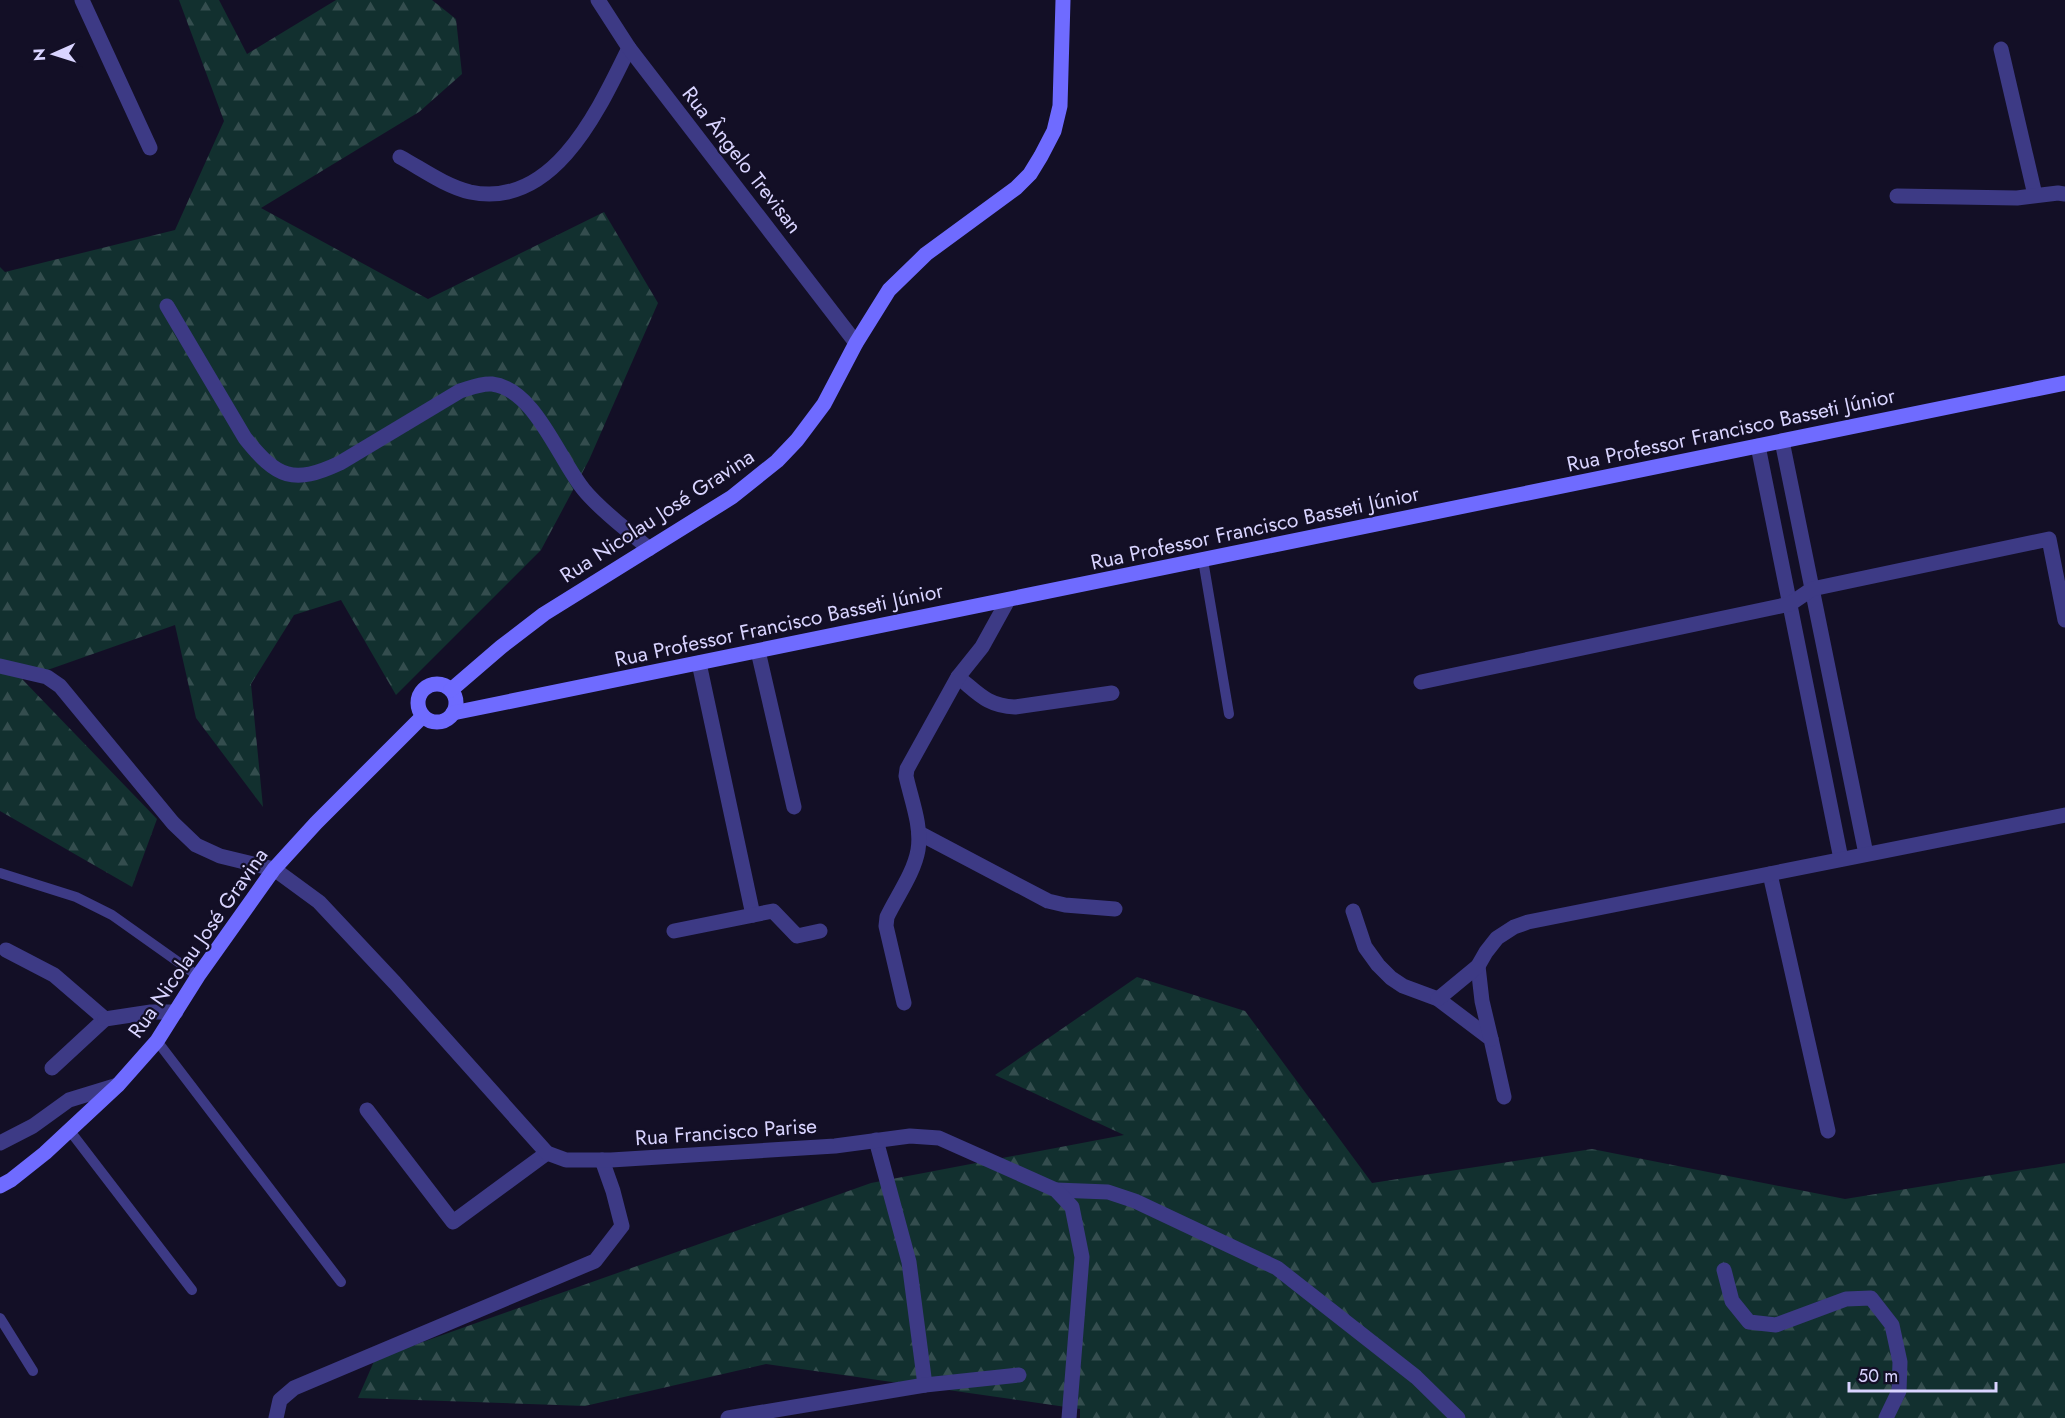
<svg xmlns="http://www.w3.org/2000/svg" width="2065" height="1418" font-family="Jost,sans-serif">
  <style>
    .forest { fill: url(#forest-firs) }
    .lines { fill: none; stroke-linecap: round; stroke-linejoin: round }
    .service { stroke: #3d3a85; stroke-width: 10 }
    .minor { stroke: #3d3a85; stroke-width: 15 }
    .tertiary { stroke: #3d3a85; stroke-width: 15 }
    .secondary { stroke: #6f6bff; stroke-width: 15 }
    .labels { text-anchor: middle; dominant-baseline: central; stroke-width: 4.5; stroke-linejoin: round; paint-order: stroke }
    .street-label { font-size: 21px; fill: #d9d4ff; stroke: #130f26 }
  </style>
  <defs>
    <pattern id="forest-firs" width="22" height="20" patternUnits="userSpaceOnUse" patternTransform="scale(1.5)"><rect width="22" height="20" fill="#12302f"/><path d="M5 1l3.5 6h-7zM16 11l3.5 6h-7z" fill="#344d4e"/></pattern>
  </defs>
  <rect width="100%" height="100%" fill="#130f26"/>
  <g class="forest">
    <polygon points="179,0 219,0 247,54 336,0 432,0 456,19 462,74 419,112 261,208 428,299 604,212 658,303 589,460 541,550 396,695 341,600 294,615 251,684 263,807 196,718 175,625 22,679 157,819 132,887 0,811 0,267 5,272 175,230 224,121"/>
    <polygon points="1137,977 1245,1011 1372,1183 1592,1149 1845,1199 2065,1163 2065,1418 1080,1418 1080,1409 766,1364 585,1406 358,1398 375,1359 871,1183 1124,1135 995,1075"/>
  </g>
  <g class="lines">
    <g class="service">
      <polyline points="1203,560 1229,714"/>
      <polyline points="0,873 76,897 112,915 198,976"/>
      <polyline points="157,1041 341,1282"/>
      <polyline points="70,1131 192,1290"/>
      <polyline points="0,1318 33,1371"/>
    </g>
    <g class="minor">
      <polyline points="82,0 150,148"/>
      <polyline points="2001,49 2035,195"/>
      <path d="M400 157C422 169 445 186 470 192 554 210 599 109 629 48"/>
      <polyline points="1897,196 2017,198 2058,193 2065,194"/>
      <path d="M167 306 245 438C277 478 293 485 340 463L460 391C470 388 481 383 492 384 535 389 559 460 584 490 602 512 628 530 649 549"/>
      <polyline points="1782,441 1866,854"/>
      <polyline points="1758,446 1841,859"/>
      <polyline points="758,651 794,807"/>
      <polyline points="699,663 753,915"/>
      <polyline points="0,666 47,677 60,686 173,823 196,845 220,856 274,869"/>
      <path d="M958 677C978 693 987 706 1015 707L1112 693"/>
      <polyline points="1421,682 1790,604 1812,589 2049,539 2065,620"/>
      <polyline points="919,833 1048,901 1065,905 1115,909"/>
      <polyline points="1770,874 1828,1131"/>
      <polyline points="1353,911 1365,947 1378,965 1391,978 1403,986 1438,999 1491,1039 1504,1097"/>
      <polyline points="674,931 773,911 797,936 820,931"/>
      <polyline points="6,950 54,975 105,1019 52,1068"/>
      <polyline points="1478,966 1482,1001 1491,1039"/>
      <polyline points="1438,999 1478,966 1486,952 1497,938 1514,927 1528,922 2065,815"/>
      <path d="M904 1003 886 926 887 917C897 896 914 873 918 850 922 826 911 799 906 776L907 769 958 677 982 647 1008 600"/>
      <polyline points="105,1019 151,1012 176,1012"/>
      <polyline points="367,1110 453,1222 547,1153"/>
      <polyline points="876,1140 909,1262 925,1385"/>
      <polyline points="0,1143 33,1126 69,1100 118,1085"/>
      <polyline points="1056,1190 1108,1192 1135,1201 1277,1268 1416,1377 1458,1418"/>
      <polyline points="1724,1270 1732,1301 1749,1322 1776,1325 1846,1299 1871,1298 1892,1325 1900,1362 1899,1391 1886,1418"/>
      <polyline points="276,1418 280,1400 294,1388 595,1261 622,1226 613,1191 602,1160"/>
      <polyline points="728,1418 925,1385 1019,1375"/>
    </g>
    <g class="tertiary">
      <polyline points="598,0 629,48 856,343"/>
      <polyline points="274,869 319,902 395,983 547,1153 566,1160 611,1160 835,1146 910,1136 939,1138 1056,1190 1072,1207 1082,1257 1069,1418"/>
    </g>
    <g class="secondary">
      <circle cx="437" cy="703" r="19"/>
      <polyline points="451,690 501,647 544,614 732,497 777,461 797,440 824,404 856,343 889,290 926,254 1016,188 1030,174 1041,156 1054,131 1060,106 1063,0"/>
      <polyline points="453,713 2065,383"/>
      <polyline points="0,1186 11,1180 45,1153 118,1085 157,1041 198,976 274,869 316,823 423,716"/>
    </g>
  </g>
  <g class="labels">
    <g class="street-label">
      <text transform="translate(742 160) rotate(52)">Rua Ângelo Trevisan</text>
      <text transform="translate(1731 430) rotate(-12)">Rua Professor Francisco Basseti Júnior</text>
      <text transform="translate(657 516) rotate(-33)">Rua Nicolau José Gravina</text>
      <text transform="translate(1255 528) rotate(-12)">Rua Professor Francisco Basseti Júnior</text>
      <text transform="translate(779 625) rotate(-12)">Rua Professor Francisco Basseti Júnior</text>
      <text transform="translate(198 943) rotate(-55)">Rua Nicolau José Gravina</text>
      <text transform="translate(726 1132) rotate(-4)">Rua Francisco Parise</text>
    </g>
  </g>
  <g transform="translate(54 54) rotate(267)" stroke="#130f26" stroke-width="4.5" paint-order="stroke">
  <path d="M0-4.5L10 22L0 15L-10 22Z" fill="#d9d4ff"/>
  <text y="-9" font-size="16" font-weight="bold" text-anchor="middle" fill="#d9d4ff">N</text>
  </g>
  <path d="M1849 1382v9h147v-9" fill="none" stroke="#d9d4ff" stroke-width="3"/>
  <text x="1858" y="1382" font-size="18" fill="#d9d4ff" stroke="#130f26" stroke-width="4.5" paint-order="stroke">50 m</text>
</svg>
